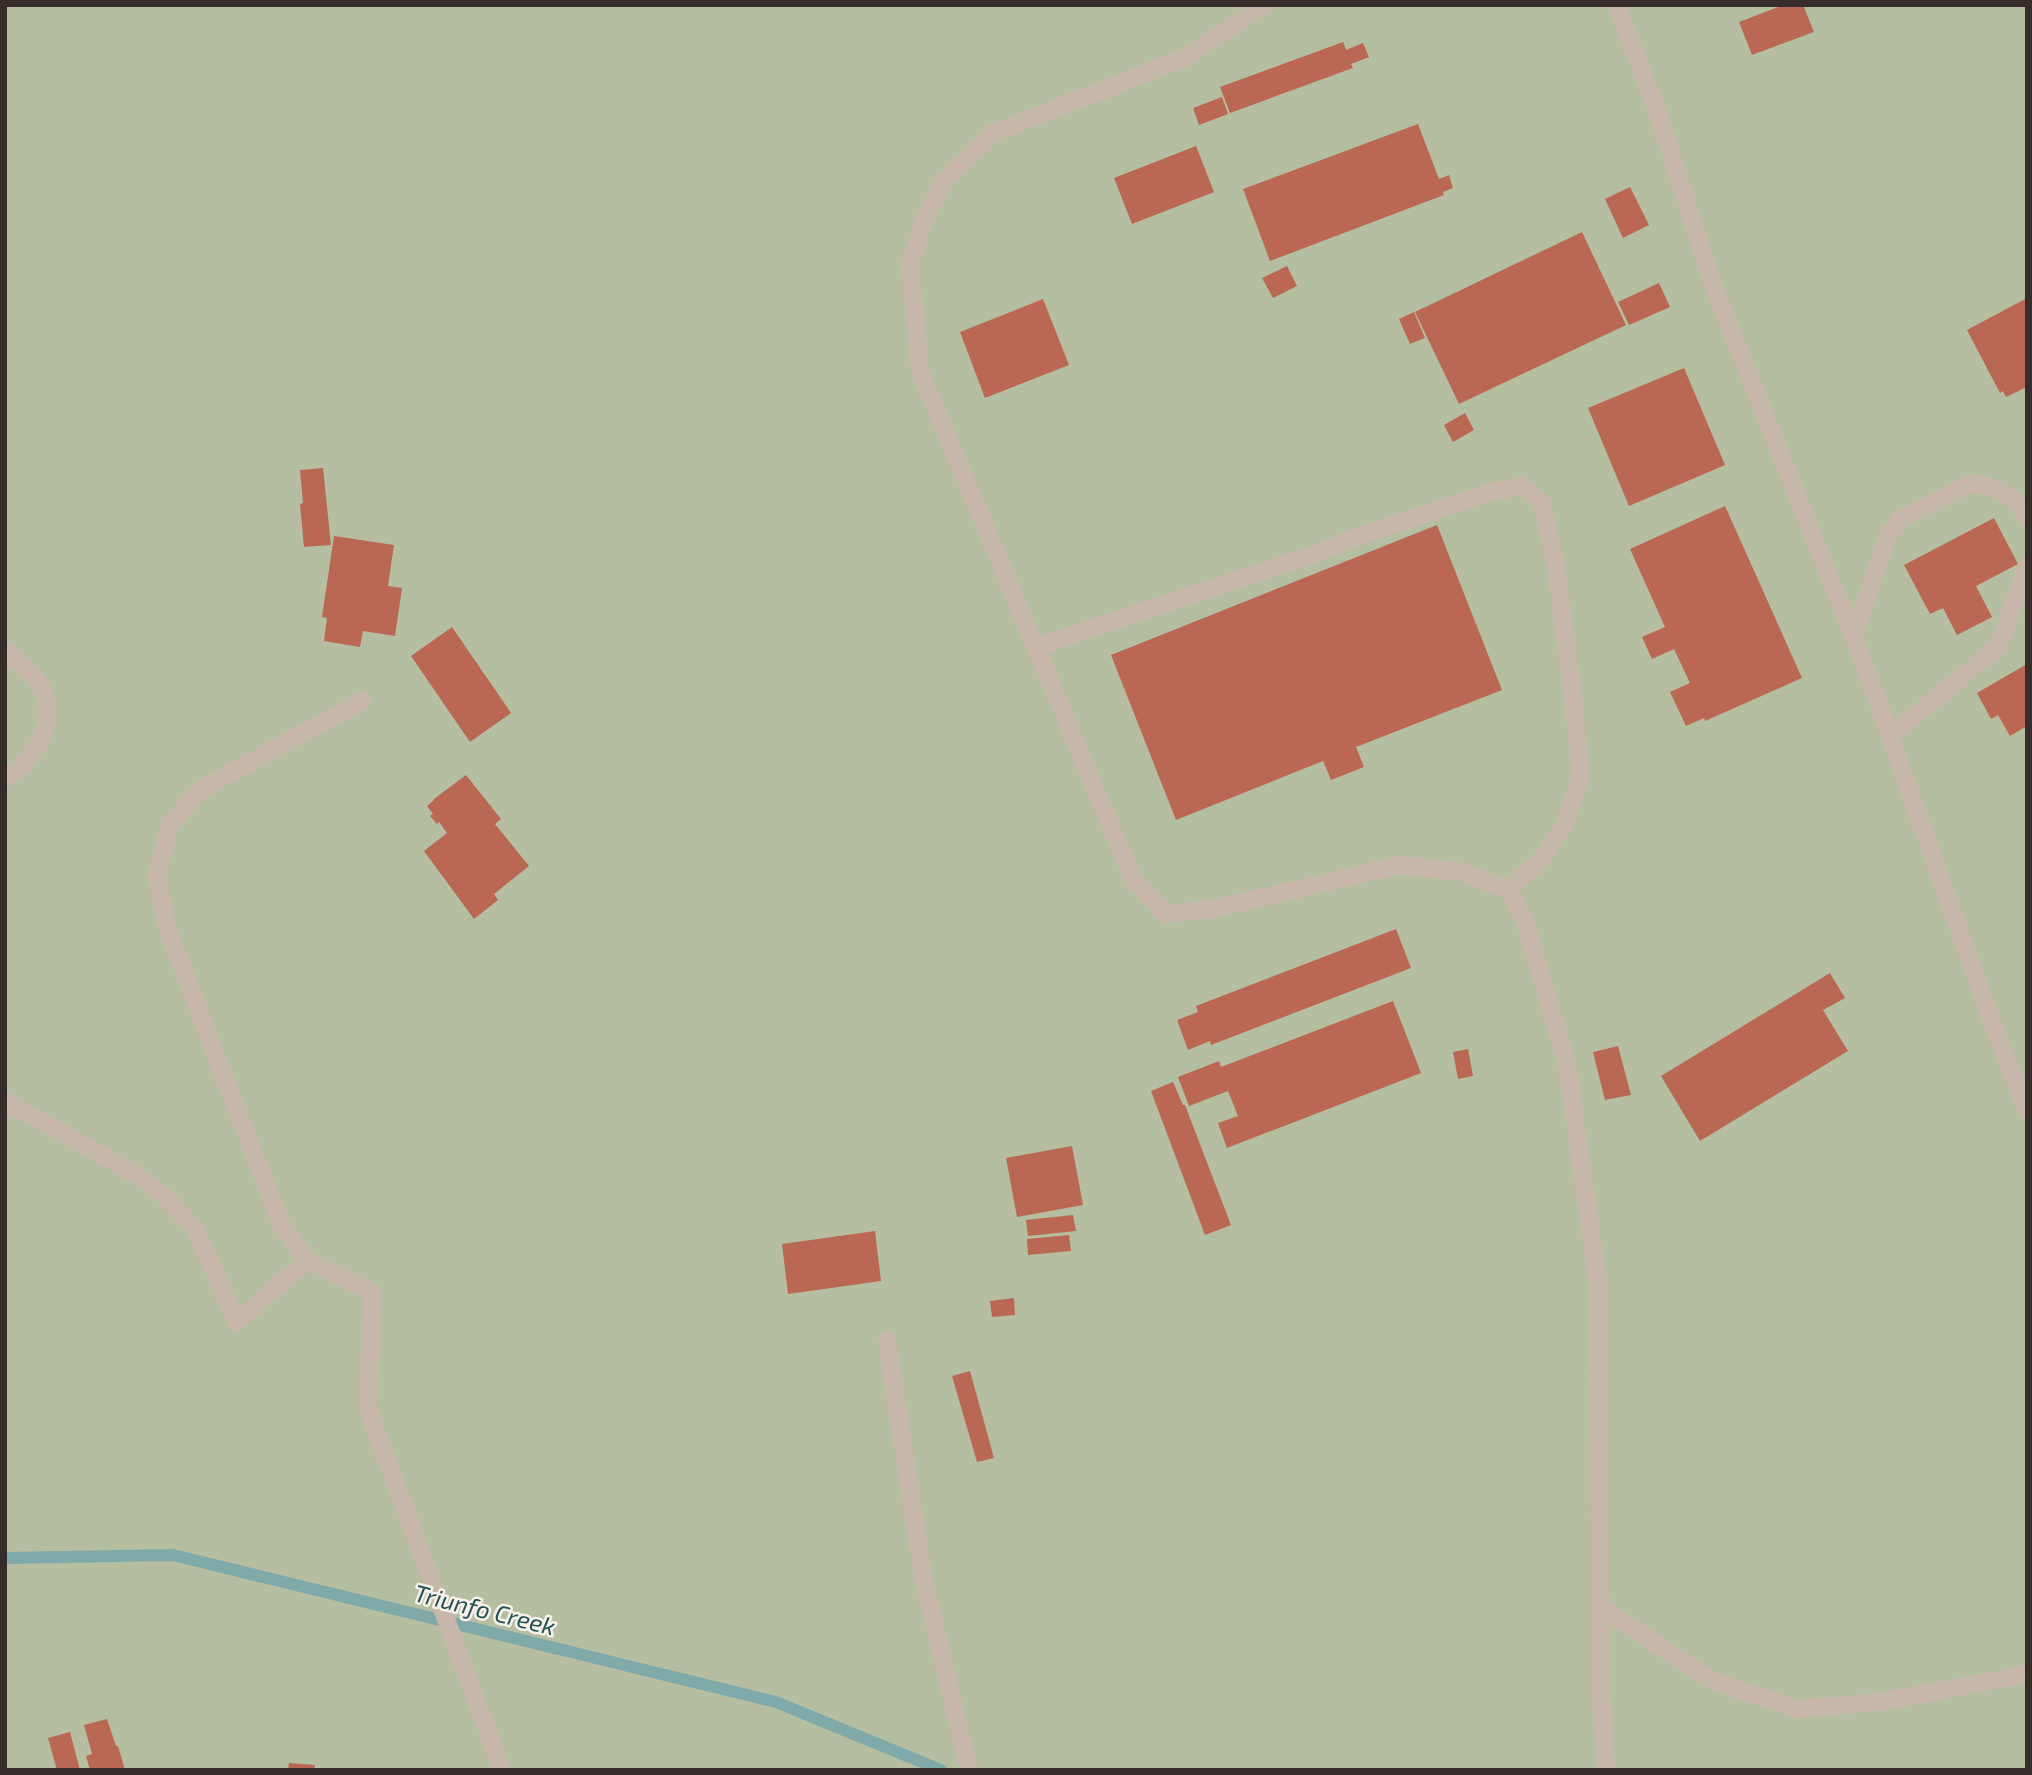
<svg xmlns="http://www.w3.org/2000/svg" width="2032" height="1775" font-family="'Exo 2',sans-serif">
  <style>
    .green { fill: #b5bea0 }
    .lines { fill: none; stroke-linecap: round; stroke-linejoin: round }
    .stream { stroke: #80aaaa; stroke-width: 12 }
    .building { fill: #ba6853 }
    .lane { stroke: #c7b7ab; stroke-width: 18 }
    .labels { text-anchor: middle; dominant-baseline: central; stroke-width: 5; stroke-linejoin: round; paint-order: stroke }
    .water-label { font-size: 24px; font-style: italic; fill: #235253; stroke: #f8f1ea }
  </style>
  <rect width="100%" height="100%" fill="#f0e7de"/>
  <rect class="green" x="5" y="5" width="2022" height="1765"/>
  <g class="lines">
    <polyline class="stream" points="5,1558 173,1555 776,1702 941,1770"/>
  </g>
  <g class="building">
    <polygon points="1783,5 1803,5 1814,32 1752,55 1739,22"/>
    <polygon points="1343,42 1346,50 1363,43 1369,57 1351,64 1353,68 1230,113 1220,87"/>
    <polygon points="1222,97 1228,114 1199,125 1193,108"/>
    <polygon points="1418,124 1439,179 1449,175 1453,188 1443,192 1444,195 1270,261 1243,189"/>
    <polygon points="1196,146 1214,192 1132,224 1114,178"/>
    <polygon points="1630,187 1649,225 1623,238 1605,199"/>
    <polygon points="1582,232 1626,325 1459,404 1415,312"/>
    <polygon points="1287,266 1297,286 1273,298 1262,278"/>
    <polygon points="1659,283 1670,307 1629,325 1618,302"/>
    <polygon points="2027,298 2027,387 2006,397 2003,391 2000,393 1967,330"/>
    <polygon points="1043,299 1069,365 985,398 960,332"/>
    <polygon points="1414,312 1425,338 1410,344 1399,319"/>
    <polygon points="1684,368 1725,465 1629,506 1588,408"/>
    <polygon points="1465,413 1474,430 1453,442 1444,425"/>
    <polygon points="323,468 331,545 304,547 300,504 303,503 300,470"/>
    <polygon points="1725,506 1802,678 1705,721 1704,718 1686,726 1670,692 1690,683 1674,649 1652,659 1642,637 1665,627 1630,549"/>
    <polygon points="1994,518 2018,564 1976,586 1992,617 1957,635 1943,608 1930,614 1904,565"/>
    <polygon points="1437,525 1502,690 1356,747 1364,767 1331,780 1323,761 1176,820 1111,655"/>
    <polygon points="334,536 394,545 388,586 402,588 395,636 363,631 360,647 324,641 327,618 322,617"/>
    <polygon points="452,627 511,713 470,742 411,656"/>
    <polygon points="2027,664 2027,726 2010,736 1998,715 1991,719 1977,693"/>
    <polygon points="466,775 501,819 495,824 529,866 494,894 498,900 474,919 424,851 447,833 439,822 437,824 430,816 433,814 427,806 434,800 434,799"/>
    <polygon points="1396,929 1411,968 1211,1045 1210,1041 1188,1050 1177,1020 1198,1012 1196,1006"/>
    <polygon points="1830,973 1845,998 1823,1010 1848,1051 1700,1141 1661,1076"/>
    <polygon points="1393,1001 1421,1073 1227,1148 1218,1123 1238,1116 1228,1091 1189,1106 1178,1077 1219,1061 1221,1067"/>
    <polygon points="1618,1046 1631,1095 1605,1100 1593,1052"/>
    <polygon points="1468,1049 1473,1076 1458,1079 1453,1052"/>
    <polygon points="1173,1082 1183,1105 1185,1105 1231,1225 1205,1235 1151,1091"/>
    <polygon points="1072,1146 1083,1205 1017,1217 1006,1158"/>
    <polygon points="1073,1215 1076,1231 1028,1236 1026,1220"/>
    <polygon points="875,1231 881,1281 788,1294 782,1244"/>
    <polygon points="1069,1235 1071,1251 1028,1255 1027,1239"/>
    <polygon points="1014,1298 1015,1315 992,1317 990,1301"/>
    <polygon points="970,1371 994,1458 977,1462 952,1376"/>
    <polygon points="107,1719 116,1746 118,1746 125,1770 90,1770 86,1756 92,1754 84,1725"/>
    <polygon points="70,1732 80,1770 57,1770 48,1738"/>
    <polygon points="289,1763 315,1765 314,1770 288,1770"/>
  </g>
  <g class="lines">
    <g class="lane">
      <polyline points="1264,5 1184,58 993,133 943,182 925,218 910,265 920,371 1133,879 1166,914 1218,908 1399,865 1462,872 1508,889 1524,918 1567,1064 1598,1283 1601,1695 1606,1770"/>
      <polyline points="1617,5 1660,119 1712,282 1861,655 1989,1014 2027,1111"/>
      <polyline points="1854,636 1888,535 1901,519 1972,483 1995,488 2014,499 2027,518"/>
      <polyline points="1036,647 1307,557 1360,536 1487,493 1522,486 1542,503 1556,566 1572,690 1581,775 1564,826 1539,862 1508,889"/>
      <path d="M5 650C16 660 32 672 40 685 61 719 36 759 5 778"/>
      <polyline points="1978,663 1999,645 2027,565"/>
      <polyline points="362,701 201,789 169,826 157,876 167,928 281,1224 307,1260 372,1292 368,1409 502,1770"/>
      <polyline points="1890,736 1970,670"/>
      <polyline points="5,1101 137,1175 169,1200 197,1233 237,1322 307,1260"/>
      <polyline points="887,1341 923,1576 969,1770"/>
      <polyline points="1600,1607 1714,1682 1797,1709 1880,1702 2027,1674"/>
    </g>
  </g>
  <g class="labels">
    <g class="water-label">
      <text transform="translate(485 1609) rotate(14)">Triunfo Creek</text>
    </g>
  </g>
  <rect width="2032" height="1775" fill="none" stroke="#362d2a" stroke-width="14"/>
</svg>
